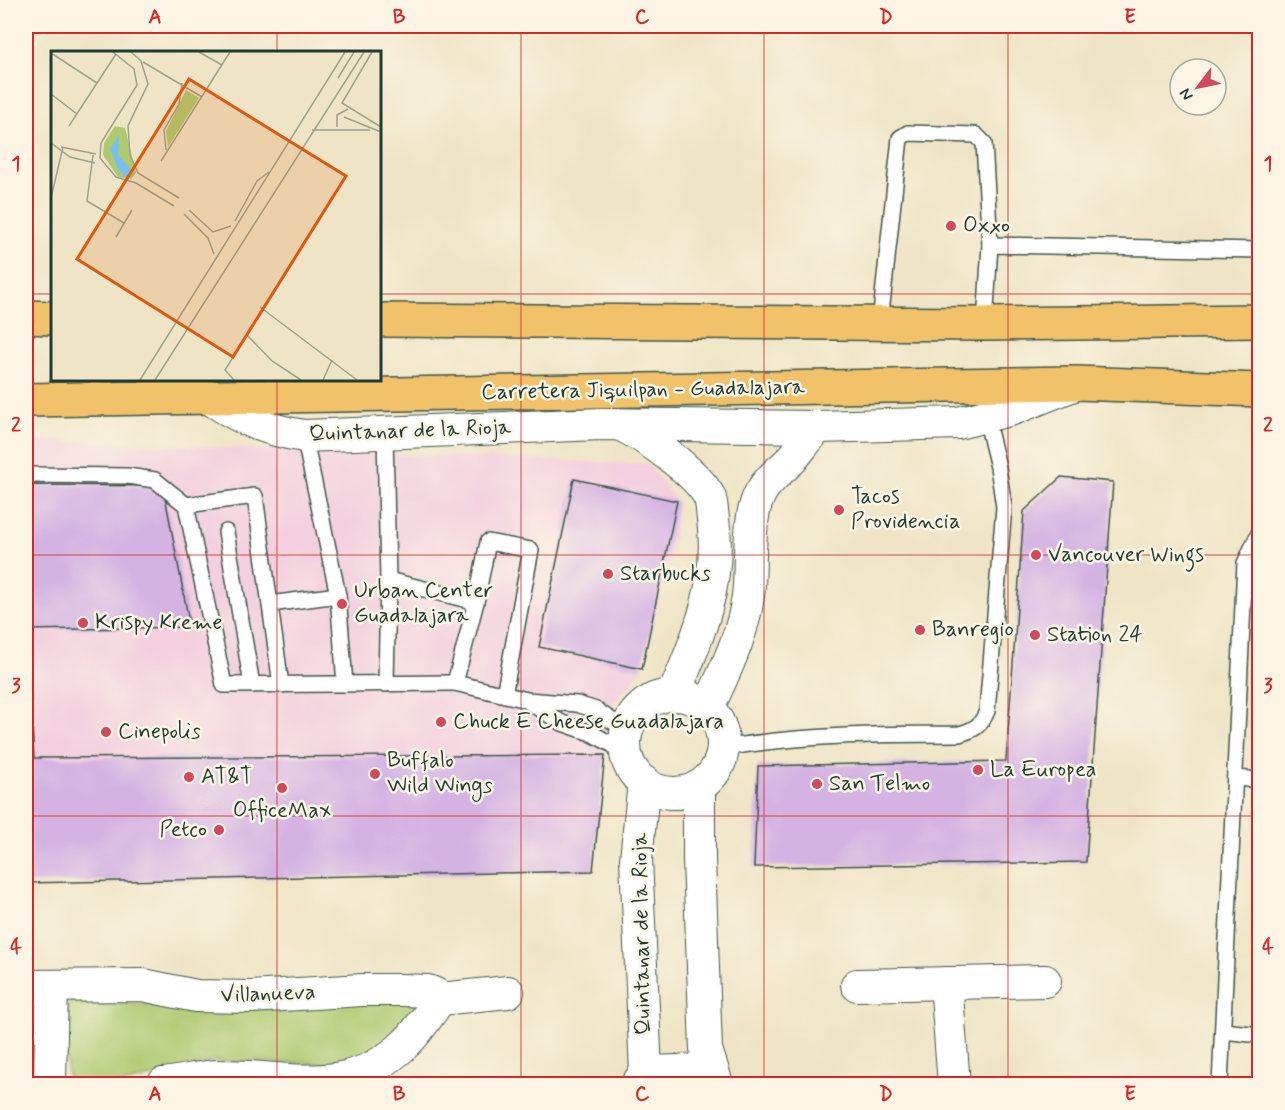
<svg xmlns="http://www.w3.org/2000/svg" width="1285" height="1110" font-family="Mynerve,sans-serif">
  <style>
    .built { fill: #f3cfdf }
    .green { fill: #aeca71; stroke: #668452; stroke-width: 1.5 }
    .building { fill: #d4b3e3 }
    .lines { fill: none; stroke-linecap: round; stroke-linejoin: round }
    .service-casing { stroke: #3e564a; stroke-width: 18 }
    .minor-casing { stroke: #3e564a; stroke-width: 34 }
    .trunk-casing { stroke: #3e564a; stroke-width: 36 }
    .service { stroke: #fff; stroke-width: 15 }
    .minor { stroke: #fff; stroke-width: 32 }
    .trunk { stroke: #f2c26a; stroke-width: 33 }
    .grid { fill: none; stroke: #d62828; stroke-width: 1.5; stroke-opacity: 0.55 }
    .poi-dot { fill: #d1495b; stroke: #fcf5e5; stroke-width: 2 }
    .labels { text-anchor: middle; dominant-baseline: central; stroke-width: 5; stroke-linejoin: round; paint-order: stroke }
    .poi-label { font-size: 22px; fill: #1f3d34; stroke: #fcf5e5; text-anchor: start }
    .street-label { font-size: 22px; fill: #1f3d34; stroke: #fcf5e5 }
    .inset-road { fill: none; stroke: #9ca28c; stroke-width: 1.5 }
    .view { fill: #de580e; fill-opacity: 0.15; stroke: #de580e; stroke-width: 3 }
    .inset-edge { fill: none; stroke: #1f3d34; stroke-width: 3 }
    .neatline { fill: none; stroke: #d62828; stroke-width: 2 }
    .grid-label { font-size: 20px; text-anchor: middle; font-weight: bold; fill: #d62828 }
  </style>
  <rect width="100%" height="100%" fill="#fcf5e5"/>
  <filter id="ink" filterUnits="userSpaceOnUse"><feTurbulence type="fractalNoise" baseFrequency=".0167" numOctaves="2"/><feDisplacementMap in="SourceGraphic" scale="12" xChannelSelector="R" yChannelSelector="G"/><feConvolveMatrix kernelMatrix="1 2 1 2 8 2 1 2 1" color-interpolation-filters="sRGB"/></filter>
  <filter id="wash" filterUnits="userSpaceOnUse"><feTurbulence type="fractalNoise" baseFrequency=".008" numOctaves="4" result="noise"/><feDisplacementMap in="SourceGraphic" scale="24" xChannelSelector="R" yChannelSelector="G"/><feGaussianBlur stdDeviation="1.35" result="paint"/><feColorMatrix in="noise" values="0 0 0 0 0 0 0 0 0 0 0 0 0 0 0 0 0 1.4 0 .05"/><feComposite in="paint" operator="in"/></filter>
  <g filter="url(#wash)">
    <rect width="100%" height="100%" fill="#efe5c6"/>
    <polygon class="built" points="26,440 647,464 677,501 674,538 642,669 610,708 593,871 26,883"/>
    <polygon class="green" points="69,997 183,1007 420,1000 401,1031 373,1054 340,1064 214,1061 123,1084 68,1084 65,1033"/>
    <g id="blocks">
      <g class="building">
        <polygon points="1061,477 1113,482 1086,862 754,867 758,766 1006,761 1024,511"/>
        <polygon points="574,479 677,501 642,669 539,647"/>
        <polygon points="26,485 163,486 190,627 26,630"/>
        <polygon points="26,639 27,639 34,758 605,755 593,871 26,883"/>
      </g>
    </g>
  </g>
  <g filter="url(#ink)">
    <use href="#blocks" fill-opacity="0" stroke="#3e564a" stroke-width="1.5"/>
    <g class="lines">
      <defs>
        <g id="service">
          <polyline points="880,323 900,138 908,133 976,135 984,143 990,245"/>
          <polyline points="985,324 990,245 1260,250"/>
          <polyline points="385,433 388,580 386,684"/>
          <polyline points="304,436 338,595 345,684"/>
          <polyline points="26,475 127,476 155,480 186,505 224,685 455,683"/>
          <polyline points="186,505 255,496 281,685"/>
          <polyline points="226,532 252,685"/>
          <polyline points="388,580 476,602"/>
          <polyline points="270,604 338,595"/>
          <polyline points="504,695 531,550 488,542 476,602 455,683 527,700 577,704 596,710 627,731"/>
          <polyline points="529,702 562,723 591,733 626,752"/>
          <path d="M723 748C800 735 881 734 959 734 974 730 981 726 987 711L1004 507 998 467 985 414"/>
          <polyline points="1235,778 1260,780"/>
          <polyline points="1223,1031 1260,1035"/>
          <polyline points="1220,1084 1245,563 1260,531"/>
        </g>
        <g id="minor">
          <path d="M208 397C240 419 266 430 304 436L601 424 818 427 958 423 1013 409 1076 384"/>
          <path d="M621 425C646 437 696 472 709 496 712 502 712 512 713 519 722 581 698 638 674 694"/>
          <circle cx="674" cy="744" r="49"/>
          <path d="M708 708C724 672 743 636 748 596 752 567 746 517 761 492 768 479 781 470 792 459 801 448 809 437 818 427"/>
          <polyline points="699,786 699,859 706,1049 717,1084"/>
          <polyline points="946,983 954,1084"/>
          <polyline points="857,985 1045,981"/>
          <polyline points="26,986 143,985 196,996 251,997 362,990 402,990 428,991 435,994 440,999"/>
          <polyline points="440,999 508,992"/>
          <polyline points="646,1072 712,1070"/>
          <polyline points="50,1084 52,986"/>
          <path d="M163 1084C181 1082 200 1077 218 1076 288 1075 348 1100 406 1043 419 1031 429 1014 440 999"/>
          <polyline points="637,1084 646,1072 636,859 644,782"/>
        </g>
        <g id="trunk">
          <polyline points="26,317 52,318"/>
          <polyline points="380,320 985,324 1260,321"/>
          <polyline points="26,400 1077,383 1260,390"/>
        </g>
      </defs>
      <use href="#service" class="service-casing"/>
      <use href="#minor" class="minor-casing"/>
      <use href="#trunk" class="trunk-casing"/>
      <use href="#service" class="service"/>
      <use href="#minor" class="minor"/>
      <use href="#trunk" class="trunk"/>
    </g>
  </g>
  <path class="grid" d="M277 26V52M521 26V1084M764 26V1084M1008 26V1084M26 294H52M380 294H1260M277 380V1084M26 555H1260M26 816H1260"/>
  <g class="poi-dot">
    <circle cx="951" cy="226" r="6"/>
    <circle cx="839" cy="510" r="6"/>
    <circle cx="1036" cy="555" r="6"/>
    <circle cx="608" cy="574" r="6"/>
    <circle cx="342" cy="604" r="6"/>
    <circle cx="83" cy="623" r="6"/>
    <circle cx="920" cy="630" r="6"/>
    <circle cx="1035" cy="635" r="6"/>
    <circle cx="441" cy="722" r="6"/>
    <circle cx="106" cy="732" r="6"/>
    <circle cx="978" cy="770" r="6"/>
    <circle cx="375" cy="774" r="6"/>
    <circle cx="189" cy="777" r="6"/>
    <circle cx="817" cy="784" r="6"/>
    <circle cx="282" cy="788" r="6"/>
    <circle cx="219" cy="830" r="6"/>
  </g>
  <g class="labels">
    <g class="poi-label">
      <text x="963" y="226">Oxxo</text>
      <text x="851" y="497">Tacos<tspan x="851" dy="25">Providencia</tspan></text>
      <text x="1048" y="555">Vancouver Wings</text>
      <text x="620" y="574">Starbucks</text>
      <text x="354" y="591">Urban Center<tspan x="354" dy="25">Guadalajara</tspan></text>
      <text x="95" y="623">Krispy Kreme</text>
      <text x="932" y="630">Banregio</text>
      <text x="1047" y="635">Station 24</text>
      <text x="453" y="722">Chuck E Cheese Guadalajara</text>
      <text x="118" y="732">Cinepolis</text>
      <text x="387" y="761">Buffalo<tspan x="387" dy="25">Wild Wings</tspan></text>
      <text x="990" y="770">La Europea</text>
      <text x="201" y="777">AT&amp;T</text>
      <text x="829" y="784">San Telmo</text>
      <text x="282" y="811" text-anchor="middle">OfficeMax</text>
      <text x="207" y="830" text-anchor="end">Petco</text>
    </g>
    <g class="street-label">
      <text transform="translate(643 390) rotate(-1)">Carretera Jiquilpan - Guadalajara</text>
      <text transform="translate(410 431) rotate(-2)">Quintanar de la Rioja</text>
      <text transform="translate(642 934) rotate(-91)">Quintanar de la Rioja</text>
      <text transform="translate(268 994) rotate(-2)">Villanueva</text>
    </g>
  </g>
  <g transform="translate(51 51)">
    <rect width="330" height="330" fill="#efe5c6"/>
    <path d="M135 39 148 47 117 96 115 80ZM64 75 74 77 85 122 80 128 67 126 52 104 53 92Z" fill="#aeca71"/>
    <path d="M68 84 67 104 79 117 81 126 77 127 68 120 59 98Z" fill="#76c1ef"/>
    <path class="inset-road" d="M62 1 83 18 86 34 50 92 49 107 65 126 85 132 123 155M80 1 90 10 97 33 77 75 79 104 87 122 128 147M148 1 171 14M321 1 291 52 330 76M0 2 46 32M92 11 151 46M287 27 303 1M0 43 26 63M293 66 330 81M18 75 65 3M286 76V64L297 58M261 79H319M0 92 19 106 44 112M10 96 45 103M115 99 113 79 128 53 131 32M42 104 36 150 73 172M110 110 179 1M0 147 12 96M138 159 162 181 180 175M133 163 157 187 163 203M184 170 206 130 218 121M65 186 81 159M209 256 306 329M89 329 294 1M104 329 313 1M183 329 174 319 196 284 221 310 250 329M272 329 281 309"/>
    <path class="view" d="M138 28 295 125 182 306 26 208Z"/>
    <rect width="330" height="330" class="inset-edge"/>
  </g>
  <rect width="1285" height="1110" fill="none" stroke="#fcf5e5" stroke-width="66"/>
  <g transform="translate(1198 87) rotate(238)"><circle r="28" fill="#fcf5e5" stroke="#a4ab9e" stroke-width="1.5"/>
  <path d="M0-4.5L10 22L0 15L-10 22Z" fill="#d1495b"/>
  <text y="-9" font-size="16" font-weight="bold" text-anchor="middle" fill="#1f3d34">N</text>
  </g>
  <rect x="33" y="33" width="1219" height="1044" class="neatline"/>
  <g class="grid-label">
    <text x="155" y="23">A</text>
    <text x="399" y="23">B</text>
    <text x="642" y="23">C</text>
    <text x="886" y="23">D</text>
    <text x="1130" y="23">E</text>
    <text x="16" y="170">1</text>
    <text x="1268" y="170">1</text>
    <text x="16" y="431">2</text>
    <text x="1268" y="431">2</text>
    <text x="16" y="692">3</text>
    <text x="1268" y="692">3</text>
    <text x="16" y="953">4</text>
    <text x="1268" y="953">4</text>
    <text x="155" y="1100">A</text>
    <text x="399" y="1100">B</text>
    <text x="642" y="1100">C</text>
    <text x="886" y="1100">D</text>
    <text x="1130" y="1100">E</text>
  </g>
</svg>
